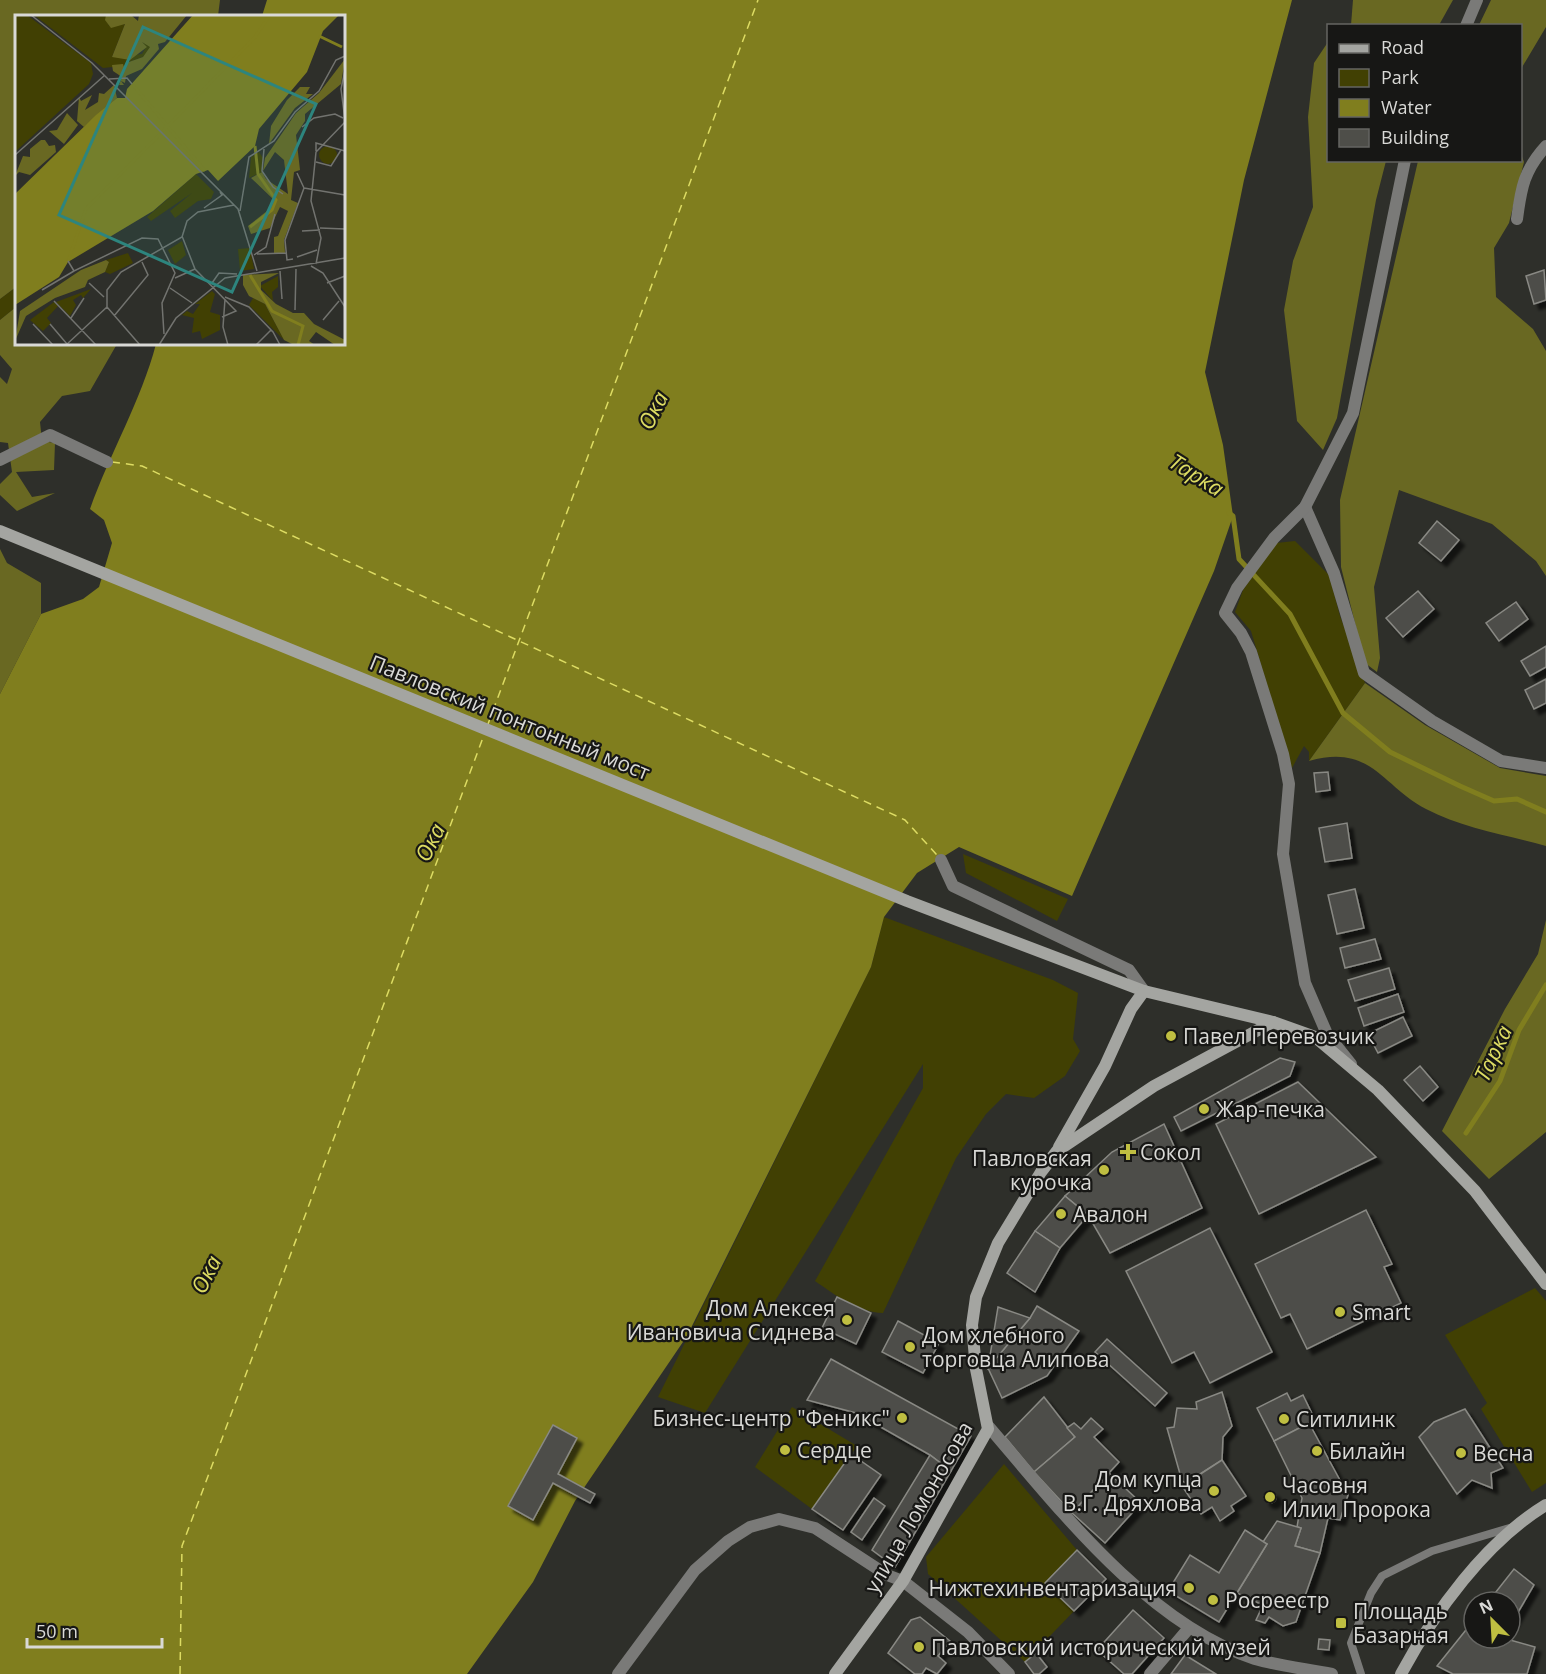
<svg xmlns="http://www.w3.org/2000/svg" width="1546" height="1674" font-family="'Open Sans',sans-serif">
  <style>
    .green { fill: #414003 }
    .forest { fill: #696822 }
    .water { fill: #807e1e }
    .lines { fill: none; stroke-linecap: round; stroke-linejoin: round }
    .stream { stroke: #807e1e; stroke-width: 5 }
    .ferry { stroke: #dddc63; stroke-width: 1.5; stroke-dasharray: 8 6; stroke-linecap: butt }
    .building { fill: #4e4e49; stroke: #898984; stroke-width: 1.5; filter: url(#shadow) }
    .lane { stroke: #7a7a78; stroke-width: 8 }
    .street { stroke: #7a7a78; stroke-width: 12 }
    .secondary { stroke: #a4a5a1; stroke-width: 12 }
    .poi-dot { fill: #bfbe41; stroke: #171715; stroke-width: 2 }
    .labels { text-anchor: middle; dominant-baseline: central; stroke-width: 4.5; stroke-linejoin: round; paint-order: stroke }
    .street-label { font-size: 21px; fill: #d9d9d6; stroke: #171715 }
    .poi-label { font-size: 21px; fill: #d9d9d6; stroke: #171715; text-anchor: start }
    .water-label { font-size: 22px; font-style: italic; fill: #dddc63; stroke: #171715 }
    .inset-river { fill: none; stroke: #807e1e; stroke-width: 3 }
    .inset-road { fill: none; stroke: #72736f; stroke-width: 1.5 }
    .view { fill: #2d857e; fill-opacity: 0.15; stroke: #2d857e; stroke-width: 3 }
    .inset-edge { fill: none; stroke: #d9d9d6; stroke-width: 3 }
  </style>
  <defs>
    <filter id="shadow"><feDropShadow dx="5.5" dy="5.5" stdDeviation="1.5" flood-color="#0009"/></filter>
  </defs>
  <rect width="100%" height="100%" fill="#2e2f2a"/>
  <g class="green">
    <polygon points="16,287 16,307 0,320 0,299"/>
    <polygon points="1295,541 1329,575 1340,616 1365,683 1309,761 1309,752 1304,746 1292,768 1251,631 1235,612 1243,590 1276,543"/>
    <polygon points="963,854 1068,899 1057,921 966,873"/>
    <path d="M884 917 1053 980 1078 993 1073 1039 1080 1051 1065 1076 1034 1098 1006 1094 986 1114 956 1158 883 1313C858 1312 835 1295 815 1281L923 1088V1064L705 1413 658 1397 871 967Z"/>
    <polygon points="1535,1288 1546,1301 1546,1483 1532,1492 1481,1409 1487,1403 1445,1335"/>
    <polygon points="792,1407 857,1446 812,1509 755,1467"/>
    <polygon points="1004,1464 1077,1550 1045,1583 1074,1611 1025,1662 928,1574 926,1557"/>
  </g>
  <g class="forest">
    <polygon points="0,0 220,0 218,16 16,16 16,287 0,299"/>
    <polygon points="1353,0 1453,0 1439,25 1351,25"/>
    <polygon points="1491,0 1546,0 1546,27 1521,69 1520,26 1479,25"/>
    <polygon points="1328,42 1328,160 1386,161 1376,200 1337,418 1323,450 1297,421 1284,310 1293,261 1313,207 1308,117 1314,63"/>
    <polygon points="1521,154 1524,162 1509,223 1494,248 1496,297 1533,329 1546,351 1546,576 1536,561 1492,524 1399,490 1374,587 1380,658 1377,672 1365,663 1341,567 1340,500 1418,161 1520,160"/>
    <polygon points="16,307 16,344 117,344 90,391 62,396 40,422 42,441 55,443 54,470 16,472 32,497 55,493 17,511 0,495 0,484 12,472 8,443 0,442 0,377 7,384 12,369 0,355 0,320"/>
    <polygon points="0,549 7,563 41,583 41,614 0,694"/>
    <path d="M1365 683 1425 725 1500 768 1546 776V846C1507 835 1462 828 1426 809 1382 786 1371 743 1309 761Z"/>
    <polygon points="1546,920 1546,1132 1489,1179 1442,1131 1505,1009 1538,954"/>
  </g>
  <path class="water" d="M267 0H1292L1244 180 1205 372 1223 445 1233 516 1214 571 1072 896 959 847 917 873 884 917 871 967 687 1336 575 1501 533 1582 467 1674H0V694L41 614 83 599 99 587 112 543 104 520 90 509C110 453 141 401 156 344H344V16H262Z"/>
  <g class="lines">
    <g class="stream">
      <polyline points="1229,513 1233,516 1239,559 1290,614 1343,713 1390,752 1460,786 1494,801 1517,799 1546,812"/>
      <polyline points="1466,1133 1500,1081 1519,1030 1546,985"/>
    </g>
    <g class="ferry">
      <polyline points="112,462 142,466 905,820 937,855"/>
      <polyline points="488,724 758,0"/>
      <polyline points="180,1674 182,1546 484,735"/>
    </g>
  </g>
  <g class="building">
    <polygon points="1544,270 1546,300 1534,304 1526,276"/>
    <polygon points="1437,521 1459,540 1441,561 1419,543"/>
    <polygon points="1418,591 1434,609 1403,637 1386,618"/>
    <polygon points="1516,602 1528,619 1499,641 1486,623"/>
    <polygon points="1546,646 1546,667 1530,676 1521,661"/>
    <polygon points="1546,679 1546,703 1534,709 1525,690"/>
    <polygon points="1328,772 1330,790 1316,792 1314,773"/>
    <polygon points="1347,823 1352,858 1325,862 1319,828"/>
    <polygon points="1355,889 1364,928 1337,934 1328,895"/>
    <polygon points="1375,939 1381,959 1345,968 1340,948"/>
    <polygon points="1389,968 1395,989 1355,1001 1348,980"/>
    <polygon points="1398,994 1404,1012 1364,1026 1358,1008"/>
    <polygon points="1403,1017 1412,1036 1378,1053 1368,1034"/>
    <polygon points="1280,1058 1295,1062 1290,1076 1181,1131 1174,1117"/>
    <polygon points="1420,1066 1438,1087 1423,1101 1404,1080"/>
    <polygon points="1298,1082 1376,1157 1259,1214 1216,1124"/>
    <polygon points="1164,1124 1202,1208 1110,1253 1088,1215 1065,1196 1112,1152"/>
    <polygon points="1065,1196 1088,1215 1060,1248 1035,1231"/>
    <polygon points="1366,1210 1392,1264 1384,1267 1401,1303 1307,1349 1290,1314 1281,1318 1255,1264"/>
    <polygon points="1210,1228 1272,1352 1210,1383 1194,1352 1172,1363 1126,1271"/>
    <polygon points="1035,1231 1060,1248 1035,1292 1007,1273"/>
    <polygon points="837,1297 871,1313 856,1344 822,1328"/>
    <polygon points="1037,1306 1079,1331 1047,1376 1002,1398 988,1368 1030,1318"/>
    <polygon points="998,1307 1030,1318 988,1368"/>
    <polygon points="898,1321 939,1343 923,1373 882,1352"/>
    <polygon points="1107,1339 1167,1393 1155,1406 1095,1352"/>
    <polygon points="831,1359 971,1436 951,1471 930,1455 856,1413 807,1400"/>
    <polygon points="1222,1392 1232,1426 1223,1437 1222,1460 1186,1483 1182,1481 1167,1428 1174,1427 1177,1408 1197,1409 1196,1402"/>
    <polygon points="1287,1393 1291,1401 1303,1395 1315,1420 1274,1441 1257,1408"/>
    <polygon points="1044,1397 1075,1437 1034,1472 1005,1437"/>
    <polygon points="1465,1409 1503,1468 1491,1473 1492,1488 1472,1480 1457,1494 1419,1437 1434,1422"/>
    <polygon points="1091,1418 1103,1429 1094,1437 1119,1462 1072,1513 1034,1472 1075,1437 1067,1428 1074,1423 1081,1429"/>
    <polygon points="1309,1423 1348,1495 1340,1520 1328,1518 1320,1553 1295,1546 1301,1528 1297,1527 1302,1498 1274,1441"/>
    <polygon points="553,1425 577,1438 558,1474 595,1494 590,1503 553,1483 533,1520 508,1506"/>
    <polygon points="851,1454 881,1475 843,1530 812,1509"/>
    <polygon points="930,1455 951,1471 895,1567 872,1550"/>
    <polygon points="1222,1460 1246,1496 1231,1506 1234,1511 1220,1521 1212,1507 1201,1514 1182,1486"/>
    <polygon points="1109,1473 1141,1503 1105,1543 1072,1513"/>
    <circle cx="1270" cy="1497" r="6"/>
    <polygon points="874,1498 885,1506 862,1540 851,1532"/>
    <polygon points="1277,1521 1301,1528 1295,1546 1320,1553 1296,1622 1283,1626 1269,1617 1265,1623 1256,1620 1263,1605 1237,1593 1267,1544 1263,1542"/>
    <polygon points="1245,1530 1267,1544 1219,1622 1168,1591 1190,1555 1219,1573"/>
    <polygon points="1077,1550 1106,1579 1074,1611 1045,1583"/>
    <polygon points="1514,1569 1534,1585 1510,1626 1510,1602 1488,1602"/>
    <polygon points="1133,1610 1164,1638 1132,1674 1124,1674 1097,1650"/>
    <polygon points="920,1617 950,1641 938,1656 946,1663 937,1674 926,1668 922,1674 915,1674 888,1653 911,1620"/>
    <polygon points="1474,1620 1474,1638 1503,1638 1535,1647 1527,1674 1453,1674 1437,1666"/>
    <polygon points="1319,1639 1330,1640 1329,1650 1318,1649"/>
    <polygon points="1036,1653 1047,1667 1039,1674 1034,1674 1025,1662"/>
    <polygon points="1185,1655 1216,1674 1171,1674"/>
  </g>
  <g class="lines">
    <polyline class="lane" points="1361,1674 1351,1643 1371,1593 1382,1576 1432,1551 1513,1527"/>
    <g class="street">
      <polyline points="1466,26 1477,0"/>
      <path d="M1517 219C1521 188 1524 170 1546 146"/>
      <polyline points="0,460 50,435 107,462"/>
      <polyline points="1305,507 1334,573 1364,673 1432,721 1501,761 1546,768"/>
      <polyline points="941,860 953,886 1129,970 1144,991"/>
      <polyline points="1351,1064 1327,1034 1305,983 1283,854 1289,784 1283,754 1251,652 1241,633 1225,613 1237,588 1274,538 1305,507 1353,413 1405,160"/>
      <path d="M989 1427C1060 1510 1148 1624 1255 1659 1279 1666 1307 1669 1332 1674"/>
      <polyline points="618,1674 695,1570 728,1541 750,1527 779,1519 815,1528 887,1575 903,1581 968,1632 1009,1674"/>
      <polyline points="1150,1674 1189,1628"/>
    </g>
    <g class="secondary">
      <polyline points="0,531 907,901 1144,991 1273,1022 1315,1037 1378,1090 1475,1191 1546,1284"/>
      <polyline points="1059,1147 1105,1066 1131,1009 1144,991"/>
      <polyline points="835,1674 903,1581 988,1429 976,1369 972,1325 976,1297 998,1243 1041,1172 1057,1151 1154,1086 1273,1022"/>
      <path d="M1401 1674C1434 1613 1485 1542 1546 1505"/>
    </g>
  </g>
  <g class="poi-dot">
    <circle cx="1171" cy="1036" r="6"/>
    <circle cx="1204" cy="1109" r="6"/>
    <path d="M1125 1143h6v6h6v6h-6v6h-6v-6h-6v-6h6z"/>
    <circle cx="1104" cy="1170" r="6"/>
    <circle cx="1061" cy="1214" r="6"/>
    <circle cx="1340" cy="1312" r="6"/>
    <circle cx="847" cy="1320" r="6"/>
    <circle cx="910" cy="1347" r="6"/>
    <circle cx="902" cy="1418" r="6"/>
    <circle cx="1284" cy="1419" r="6"/>
    <circle cx="785" cy="1450" r="6"/>
    <circle cx="1317" cy="1451" r="6"/>
    <circle cx="1461" cy="1453" r="6"/>
    <circle cx="1214" cy="1491" r="6"/>
    <circle cx="1270" cy="1497" r="6"/>
    <circle cx="1189" cy="1588" r="6"/>
    <circle cx="1213" cy="1600" r="6"/>
    <rect x="1335" y="1617" width="12" height="12" rx="3"/>
    <circle cx="919" cy="1647" r="6"/>
  </g>
  <g class="labels">
    <g class="street-label">
      <text transform="translate(510 717) rotate(22)">Павловский понтонный мост</text>
      <text transform="translate(918 1507) rotate(-60)">улица Ломоносова</text>
    </g>
    <g class="poi-label">
      <text x="1183" y="1036">Павел Перевозчик</text>
      <text x="1216" y="1109">Жар-печка</text>
      <text x="1140" y="1152">Сокол</text>
      <text x="1092" y="1158" text-anchor="end">Павловская<tspan x="1092" dy="24">курочка</tspan></text>
      <text x="1073" y="1214">Авалон</text>
      <text x="835" y="1308" text-anchor="end">Дом Алексея<tspan x="835" dy="24">Ивановича Сиднева</tspan></text>
      <text x="1352" y="1312">Smart</text>
      <text x="922" y="1335">Дом хлебного<tspan x="922" dy="24">торговца Алипова</tspan></text>
      <text x="890" y="1418" text-anchor="end">Бизнес-центр "Феникс"</text>
      <text x="1296" y="1419">Ситилинк</text>
      <text x="797" y="1450">Сердце</text>
      <text x="1329" y="1451">Билайн</text>
      <text x="1473" y="1453">Весна</text>
      <text x="1202" y="1479" text-anchor="end">Дом купца<tspan x="1202" dy="24">В.Г. Дряхлова</tspan></text>
      <text x="1282" y="1485">Часовня<tspan x="1282" dy="24">Илии Пророка</tspan></text>
      <text x="1177" y="1588" text-anchor="end">Нижтехинвентаризация</text>
      <text x="1225" y="1600">Росреестр</text>
      <text x="1353" y="1611">Площадь<tspan x="1353" dy="24">Базарная</tspan></text>
      <text x="931" y="1647">Павловский исторический музей</text>
    </g>
    <g class="water-label">
      <text transform="translate(652 410) rotate(-63)">Ока</text>
      <text transform="translate(1197 474) rotate(32)">Тарка</text>
      <text transform="translate(429 842) rotate(-63)">Ока</text>
      <text transform="translate(1492 1053) rotate(-65)">Тарка</text>
      <text transform="translate(205 1274) rotate(-63)">Ока</text>
    </g>
  </g>
  <g transform="translate(15 15)">
    <rect width="330" height="330" fill="#2e2f2a"/>
    <path d="M0 0H12L76 48 78 59 74 69 0 137ZM19 0H91L94 11 110 9 97 42 127 39 131 32 126 26 136 32 128 42 111 48 109 56 108 51 88 53ZM304 140a9 9 0 1 1 18 0a9 9 0 1 1-18 0ZM244 137 248 143 247 157 234 163 236 142ZM181 159 199 177 196 184 183 186 160 203 155 196 177 178 136 206 132 202ZM167 226 171 240 160 249 153 235ZM235 233 239 254 225 256 223 234ZM111 234 118 248 95 259 90 257 94 247 91 245 113 238ZM263 261V272L257 277 258 286 245 271ZM76 274 68 283 66 280 58 285 61 290 55 301 41 287ZM197 276 200 279 195 297 205 300V315L187 324 185 316 177 318 179 303 167 300 172 296 178 299 185 289H180ZM238 283 250 289 269 325 234 290ZM39 287 43 291 32 303 36 308 28 316 15 305Z" fill="#414003"/>
    <path d="M91 0H116L123 6 124 0H172L150 27 143 29 144 34 127 54 111 61 110 68 106 66 109 70H104L107 62 98 56 97 50 108 49 110 55 111 48 128 42 135 32 127 27 132 32 115 45 97 42 110 9 96 13 90 5ZM330 44 326 69 290 99V106L281 120 285 155 279 157 276 185 283 188 269 225 270 238H259V222L263 221 273 196 265 192 255 213 236 219 233 211 252 196 259 185 236 163 247 157 251 164 273 179 269 145 260 137 248 156 250 143 281 98 304 78ZM99 70 102 83 69 112 62 106 64 82 66 86 77 80 70 95 83 87 84 78 89 79ZM285 72H295L291 79H298L280 93 254 129 256 111 272 85ZM52 98 63 110 49 129 34 116 42 115ZM26 125H30L34 131 40 130 41 137 15 160 4 157 0 161 8 141 15 142V134ZM91 245 94 247 90 257 73 265 70 272 40 283 11 301 0 326 5 296 66 255ZM264 258 246 267V275L261 289 278 298H289L299 309 330 325V330H320L301 317 294 326 300 330H279L269 325 250 289 234 281 228 270V260Z" fill="#696822"/>
    <path d="M178 0H324L308 16 292 57 244 114 240 131 203 166 193 155 181 159 138 196 53 247 44 262 0 290V179L81 100 102 83H110L112 74Z" fill="#807e1e"/>
    <path class="inset-river" d="M304 21 327 32M118 70 190 156M148 116 240 22 255 0M235 212 257 195 261 185 243 159 240 131M53 246 71 194 145 119M235 260 257 296 288 311 283 330"/>
    <path class="inset-road" d="M16 0 77 48 223 194 242 256M94 64 112 63 117 69M330 105 326 74 330 55M287 112 299 103 320 99 328 103M249 134 247 156 258 172 268 179M301 136V128L330 136M0 140 90 60M301 147 316 151 326 135M289 173 330 180M189 193 207 180 205 177M225 196 234 142 259 126 280 97 304 76 321 45 330 41M305 213 330 214M287 216 305 215M167 221 180 254 221 296 207 302M242 239 271 238M239 240 251 232 260 199M282 242 302 235M278 244 272 245 270 225 289 173 282 158M53 246 59 256 127 223 143 224 160 258 147 288 149 319M301 249 306 223 296 186 301 137 330 107M296 251 308 258 330 292M265 256 267 284M160 263 180 254M74 268 89 282M197 268 204 258 222 259M312 268 330 261M155 273 177 288M27 275 59 256M210 282 234 292 258 317 265 330M210 284 208 312 213 330M39 286 81 330M280 295 281 254M99 301 133 260 127 247M56 303 69 283M308 305 324 286M18 309 38 330M35 309 52 329M51 330 92 292M125 330 92 292V275L106 257 167 222 172 206 183 197 219 190M144 330 161 303 210 263 330 243M241 330 256 315"/>
    <path class="view" d="M128 12 301 89 217 277 44 200Z"/>
    <rect width="330" height="330" class="inset-edge"/>
  </g>
  <rect x="1327" y="24" width="195" height="138" fill="#171715" stroke="#656562" stroke-width="1.5"/>
  <rect x="1339" y="44" width="30" height="9" fill="#a4a5a1" stroke="#656562" stroke-width="1.5"/>
  <text x="1381" y="54" font-size="18" fill="#d9d9d6">Road</text>
  <rect x="1339" y="69" width="30" height="18" fill="#414003" stroke="#656562" stroke-width="1.5"/>
  <text x="1381" y="84" font-size="18" fill="#d9d9d6">Park</text>
  <rect x="1339" y="99" width="30" height="18" fill="#807e1e" stroke="#656562" stroke-width="1.5"/>
  <text x="1381" y="114" font-size="18" fill="#d9d9d6">Water</text>
  <rect x="1339" y="129" width="30" height="18" fill="#4e4e49" stroke="#656562" stroke-width="1.5"/>
  <text x="1381" y="144" font-size="18" fill="#d9d9d6">Building</text>
  <g transform="translate(1492 1620) rotate(336)"><circle r="28" fill="#171715" stroke="#656562" stroke-width="1.5"/>
  <path d="M0-4.5L10 22L0 15L-10 22Z" fill="#bfbe41"/>
  <text y="-9" font-size="16" font-weight="bold" text-anchor="middle" fill="#d9d9d6">N</text>
  </g>
  <path d="M27 1638v9h135v-9" fill="none" stroke="#d9d9d6" stroke-width="3"/>
  <text x="36" y="1638" font-size="18" fill="#d9d9d6" stroke="#171715" stroke-width="4.5" paint-order="stroke">50 m</text>
</svg>
